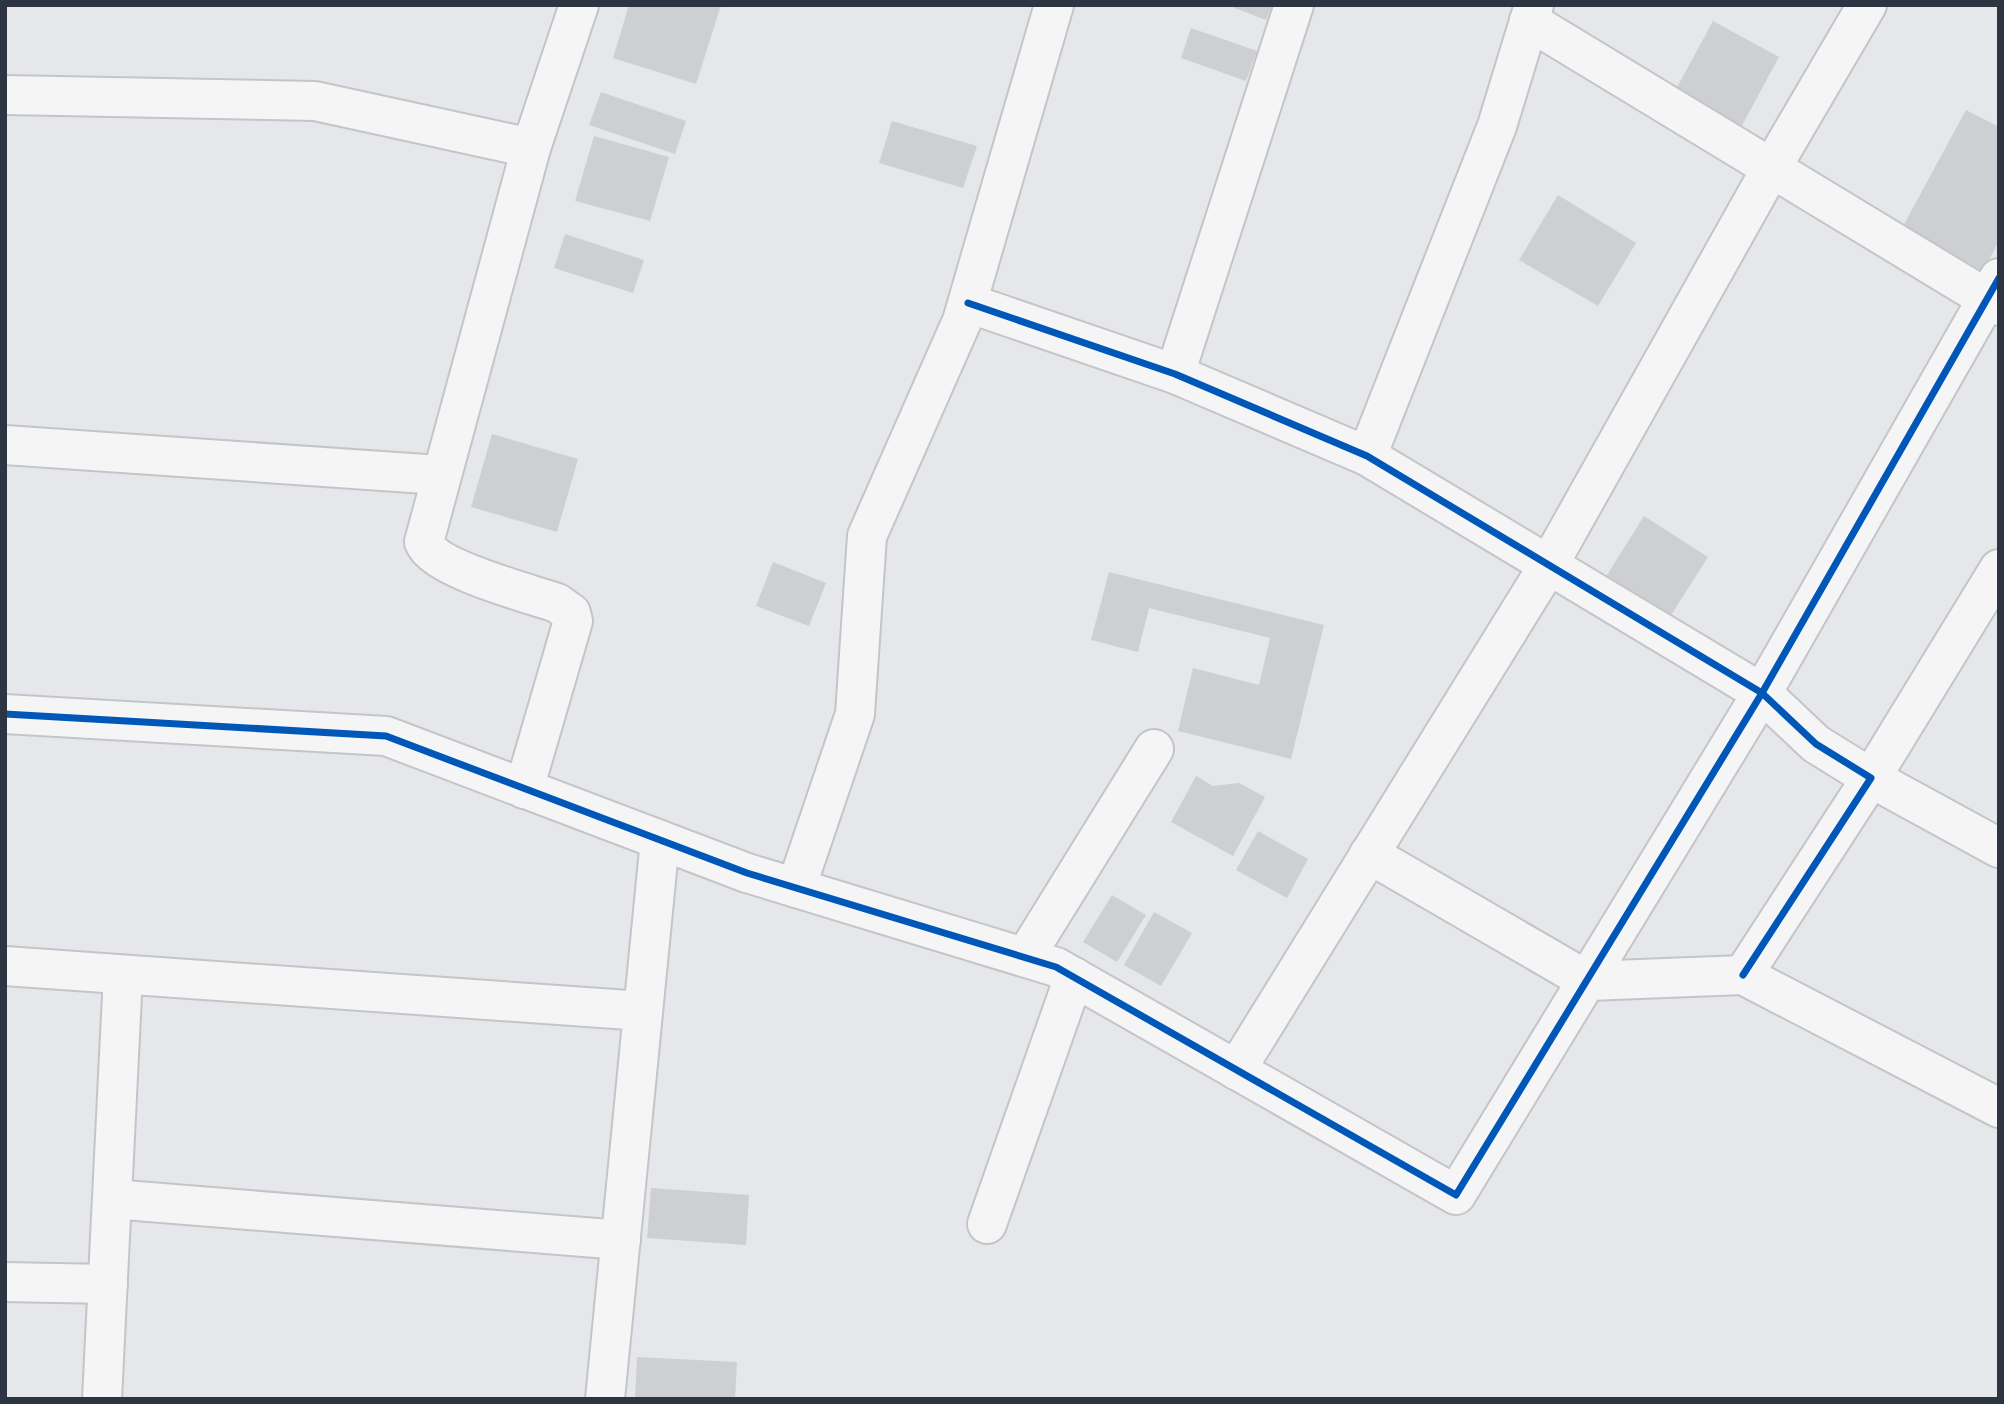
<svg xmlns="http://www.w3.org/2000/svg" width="2004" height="1404" font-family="Helvetica,sans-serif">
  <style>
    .building { fill: #cecfd2 }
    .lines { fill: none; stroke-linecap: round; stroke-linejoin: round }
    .minor-casing { stroke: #c4c5c8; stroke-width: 42 }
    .minor { stroke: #f5f5f6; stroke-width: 38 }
    .cycleway-casing { stroke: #f4f6f8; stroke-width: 11 }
    .cycleway { stroke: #0057b8; stroke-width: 7 }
  </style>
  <rect width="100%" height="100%" fill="#e5e7ea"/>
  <g class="building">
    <polygon points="629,5 721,5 696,84 613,58"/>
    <polygon points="1227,5 1272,5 1266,20"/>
    <polygon points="1713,21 1779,57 1740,129 1674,93"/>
    <polygon points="1191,28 1257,51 1246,81 1181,58"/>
    <polygon points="601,92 686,121 675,154 589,125"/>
    <polygon points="1966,110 1999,127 1999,241 1983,271 1902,228"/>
    <polygon points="892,121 977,146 963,188 879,163"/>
    <polygon points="594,136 669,157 650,221 575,201"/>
    <polygon points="1558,195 1636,243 1598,306 1519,260"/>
    <polygon points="565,234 644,260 633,293 554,268"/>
    <polygon points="492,434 578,459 557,532 471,507"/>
    <polygon points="1644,516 1708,557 1666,623 1602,583"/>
    <polygon points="773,562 826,583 809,626 756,606"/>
    <polygon points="1109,572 1324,625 1291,759 1178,731 1193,668 1259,685 1270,638 1149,608 1138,652 1091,640"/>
    <polygon points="1196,776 1213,786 1239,783 1265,797 1233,856 1171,822"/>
    <polygon points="1258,831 1308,859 1287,898 1236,870"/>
    <polygon points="1112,895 1146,915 1117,962 1083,942"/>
    <polygon points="1154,912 1192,933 1161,986 1124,965"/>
    <polygon points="651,1188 749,1195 746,1245 647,1238"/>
    <polygon points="637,1357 737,1362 735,1399 635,1399"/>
  </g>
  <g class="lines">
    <defs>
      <g id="minor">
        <polyline points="1529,21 1999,306"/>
        <polyline points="5,95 315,101 531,148"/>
        <polyline points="968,303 1175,374 1367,456 1762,693 1816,744 1871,778 1743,975"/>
        <polyline points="1175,374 1294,5"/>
        <polyline points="5,445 440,475"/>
        <polyline points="1367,456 1497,126 1534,5"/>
        <polyline points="1999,569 1871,778 1999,848"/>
        <polyline points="5,714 386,736 747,873 1056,967 1456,1195 1762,693 1999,278"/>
        <path d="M524 789 573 621 571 613 557 603C528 593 434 569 424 542L531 148 579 5"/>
        <polyline points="1369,854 1588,981 1743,975 1999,1108"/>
        <polyline points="796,888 855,714 867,536 962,321 1054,5"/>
        <polyline points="1025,957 1154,749"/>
        <polyline points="5,966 643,1011"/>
        <polyline points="1236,1070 1548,566 1772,167 1867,5"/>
        <polyline points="112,1199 621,1240"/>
        <polyline points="987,1224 1074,977"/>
        <polyline points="5,1282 108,1284"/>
        <polyline points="102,1399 123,975"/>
        <polyline points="605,1399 660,840"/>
      </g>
    </defs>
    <use href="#minor" class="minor-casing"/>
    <use href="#minor" class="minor"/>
    <defs>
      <g id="cycleway">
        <polyline points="968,303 1175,374 1367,456 1762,693 1816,744 1871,778 1743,975"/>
        <polyline points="5,714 386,736 747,873 1056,967 1456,1195 1762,693 1999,278"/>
      </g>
    </defs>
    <use href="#cycleway" class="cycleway-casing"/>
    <use href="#cycleway" class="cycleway"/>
  </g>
  <rect width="2004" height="1404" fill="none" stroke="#2e3542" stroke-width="14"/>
</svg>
